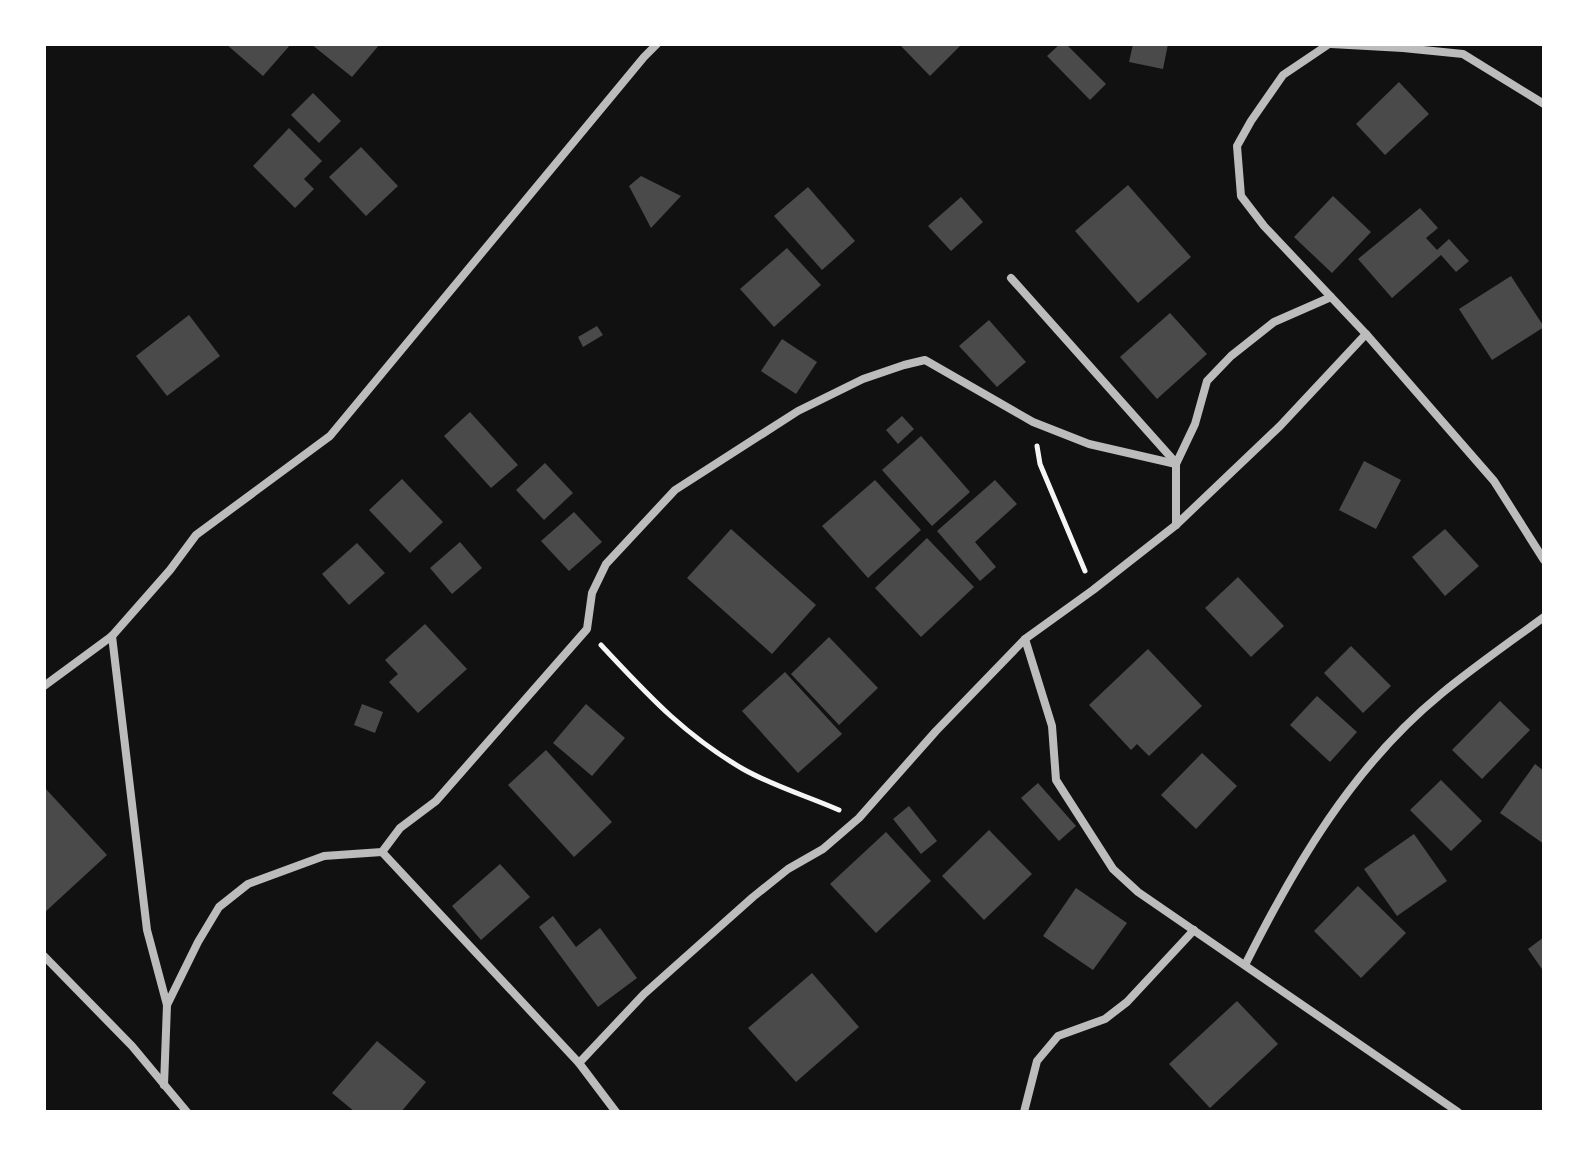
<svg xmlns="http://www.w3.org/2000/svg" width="1588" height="1156" font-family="Ubuntu,sans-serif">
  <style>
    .building { fill: #4a4a4a }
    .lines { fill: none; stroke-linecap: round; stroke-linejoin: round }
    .path { stroke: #f5f5f5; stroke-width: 5 }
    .minor { stroke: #bcbcbc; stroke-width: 8 }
  </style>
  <rect width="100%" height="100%" fill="#111"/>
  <g class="building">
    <polygon points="226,44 291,44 263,76"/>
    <polygon points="311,44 380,44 352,77"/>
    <polygon points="899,44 962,44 930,76"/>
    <polygon points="1060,44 1066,44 1106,84 1090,100 1047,56"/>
    <polygon points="1133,44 1168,44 1163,69 1129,62"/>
    <polygon points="1399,82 1429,114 1385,155 1356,124"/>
    <polygon points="313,93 341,121 319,143 291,115"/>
    <polygon points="289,128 322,161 304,179 314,189 295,208 253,166"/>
    <polygon points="361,147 398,186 366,216 329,177"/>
    <polygon points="641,176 681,196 651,228 629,186"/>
    <polygon points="1128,185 1191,257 1138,303 1075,231"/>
    <polygon points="808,187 855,241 822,270 774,216"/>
    <polygon points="1333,196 1371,232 1332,273 1294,237"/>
    <polygon points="961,197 983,222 951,251 928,226"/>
    <polygon points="1420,208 1438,228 1426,238 1437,250 1449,239 1469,261 1456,272 1441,255 1392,298 1358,259"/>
    <polygon points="787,248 821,285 774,327 740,289"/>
    <polygon points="1511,276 1544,327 1492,360 1459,309"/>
    <polygon points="1170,313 1207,354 1157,399 1120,357"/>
    <polygon points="189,315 220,356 167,396 136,356"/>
    <polygon points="989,320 1026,362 997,387 959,346"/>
    <polygon points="597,326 603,335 583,347 578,337"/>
    <polygon points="782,339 817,362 796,394 761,371"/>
    <polygon points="470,412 518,465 491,488 444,436"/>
    <polygon points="902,416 914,429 898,444 886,430"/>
    <polygon points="921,436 970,492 932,526 882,470"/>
    <polygon points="1364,461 1401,480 1376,529 1339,510"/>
    <polygon points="545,463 573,493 544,520 516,490"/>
    <polygon points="402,479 443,522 410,553 369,510"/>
    <polygon points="875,480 921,530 868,578 822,526"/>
    <polygon points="995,480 1017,504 975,542 996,567 980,581 937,531"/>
    <polygon points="574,512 602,542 569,571 541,541"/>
    <polygon points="731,529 816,605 772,654 687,578"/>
    <polygon points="1445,529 1479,566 1445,596 1412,557"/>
    <polygon points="927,538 974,587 921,637 875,588"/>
    <polygon points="460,542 482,568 452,594 430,568"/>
    <polygon points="357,543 385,573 349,605 322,574"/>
    <polygon points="1238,577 1284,626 1251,657 1205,608"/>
    <polygon points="425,624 467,669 418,713 389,682 398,674 385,660"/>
    <polygon points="829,637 878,688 839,725 791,674"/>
    <polygon points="1351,646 1391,686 1363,713 1324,673"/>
    <polygon points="1148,649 1202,706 1149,756 1137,744 1131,750 1089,705"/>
    <polygon points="785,672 842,734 798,773 742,711"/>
    <polygon points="1317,696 1357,732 1330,762 1290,725"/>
    <polygon points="1500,701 1530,730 1482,779 1452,750"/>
    <polygon points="362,704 383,712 375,733 354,725"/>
    <polygon points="586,704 625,738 592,776 553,743"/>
    <polygon points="546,750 612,822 574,857 508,785"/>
    <polygon points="1202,753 1237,786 1196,829 1161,795"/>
    <polygon points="1535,764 1544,771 1544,844 1500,813"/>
    <polygon points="1441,780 1482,821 1451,851 1410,810"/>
    <polygon points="1038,783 1076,826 1059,841 1021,798"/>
    <polygon points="44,787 107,855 44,913"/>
    <polygon points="909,806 937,841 921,854 893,819"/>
    <polygon points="989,830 1032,874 984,920 942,876"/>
    <polygon points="886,832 931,881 876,933 830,884"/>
    <polygon points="1414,834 1447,881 1397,916 1364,869"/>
    <polygon points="500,864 530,897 481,940 452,906"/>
    <polygon points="1358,886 1406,933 1361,978 1314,931"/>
    <polygon points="1076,888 1127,923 1093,970 1043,936"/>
    <polygon points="553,916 576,947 600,928 637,978 598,1007 539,927"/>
    <polygon points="1544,937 1544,972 1528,949"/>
    <polygon points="812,973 859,1027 796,1082 748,1028"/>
    <polygon points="1237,1001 1278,1044 1210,1108 1169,1064"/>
    <polygon points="377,1041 426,1082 401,1112 355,1112 332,1093"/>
  </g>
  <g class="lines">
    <g class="path">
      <polyline points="1037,446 1040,464 1085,571"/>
      <path d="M601 645C648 695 683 734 743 769 773 786 807 796 839 810"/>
    </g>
    <g class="minor">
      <polyline points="1329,44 1283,75 1251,121 1237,146 1241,196 1264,226 1366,334 1494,481 1544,560"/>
      <polyline points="1331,44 1403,48 1463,54 1544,104"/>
      <polyline points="1011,278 1176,463"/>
      <polyline points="1176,525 1176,464 1195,424 1207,381 1231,356 1274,322 1331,297"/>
      <polyline points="112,636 147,930 167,1005 164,1085"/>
      <polyline points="1025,639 1052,726 1056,780 1113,869 1138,892 1458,1112"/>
      <polyline points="44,686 112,636 170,570 196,535 330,436 644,57 657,44"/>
      <polyline points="382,852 579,1063 616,1112"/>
      <polyline points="44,956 132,1046 187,1112"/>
      <path d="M1245 965C1295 865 1353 766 1441 694 1474 667 1510 642 1544 617"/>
      <polyline points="167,1005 198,942 219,907 248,884 324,856 382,852 400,828 436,801 587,629 592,593 606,564 675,490 798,411 863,379 904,365 925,360 1033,422 1089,444 1176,464"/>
      <polyline points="579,1063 644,994 753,897 788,869 823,849 859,818 936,731 1025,639 1093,590 1176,525 1280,426 1366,334"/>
      <polyline points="1024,1112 1037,1061 1058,1036 1105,1019 1127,1002 1194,930"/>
    </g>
  </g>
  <rect width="1588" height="1156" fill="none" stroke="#ffffff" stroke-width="92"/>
</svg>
